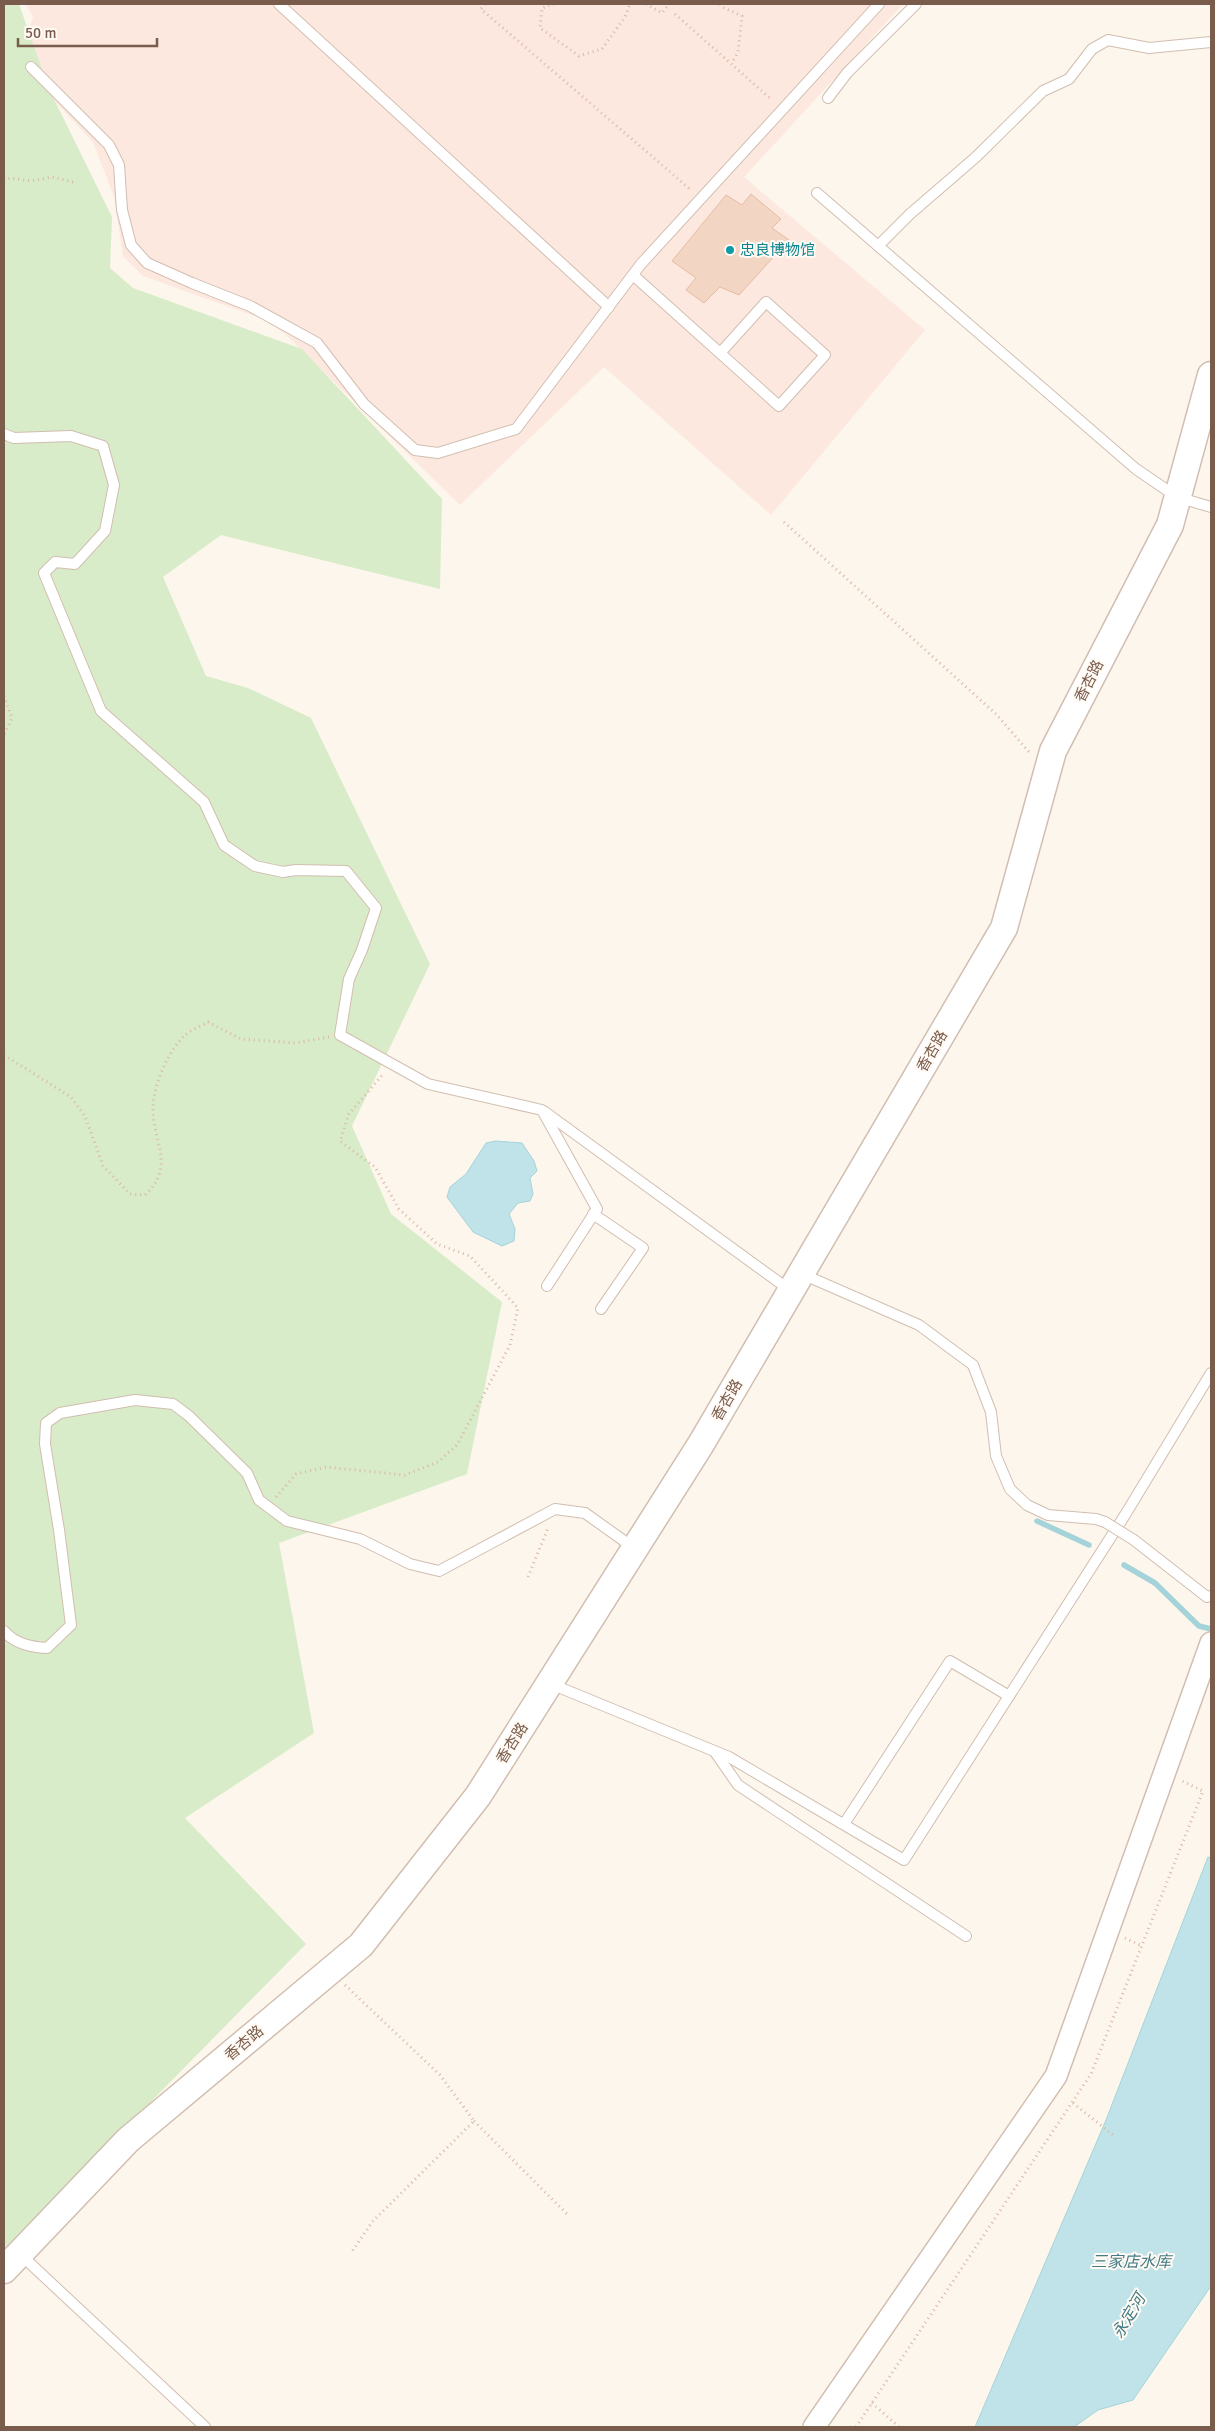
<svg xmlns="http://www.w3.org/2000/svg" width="1215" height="2431" font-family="Signika,'Noto Sans SC',sans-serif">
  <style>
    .commercial { fill: #fde8e0 }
    .green { fill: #d8ecc9 }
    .water { fill: #bfe3e8; stroke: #a5d3da }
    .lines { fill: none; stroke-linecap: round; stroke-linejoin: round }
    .stream { stroke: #a5d3da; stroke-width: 5.5 }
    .building { fill: #f3d5c3; stroke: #e6bba3 }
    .service-casing { stroke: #d1beb0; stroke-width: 12 }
    .minor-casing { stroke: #d1beb0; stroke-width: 24 }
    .tertiary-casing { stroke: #d1beb0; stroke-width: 29 }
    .path { stroke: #d9b8a5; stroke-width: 3; stroke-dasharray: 1 4; stroke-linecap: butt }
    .service { stroke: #fff; stroke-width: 10 }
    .minor { stroke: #fff; stroke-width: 21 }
    .tertiary { stroke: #fff; stroke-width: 26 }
    .service-bridge-casing { stroke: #d1beb0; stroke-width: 12; stroke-linecap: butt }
    .service-bridge { stroke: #fff; stroke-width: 10 }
    .culture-dot { fill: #0f9aa8; stroke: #fffaf3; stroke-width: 2 }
    .labels { text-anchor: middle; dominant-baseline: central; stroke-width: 4; stroke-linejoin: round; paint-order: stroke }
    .culture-label { font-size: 15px; fill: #0d838f; stroke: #fffaf3; text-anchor: start }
    .street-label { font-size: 15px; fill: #7a5c4d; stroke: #fffaf3 }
    .water-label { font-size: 16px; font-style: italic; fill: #437c86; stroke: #fffaf3 }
  </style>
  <rect width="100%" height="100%" fill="#fdf6ec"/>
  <polygon class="commercial" points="26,4 903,4 744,177 925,330 771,515 604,367 460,505 285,334 263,319 143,276 123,256 114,197 93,142 18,62 33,17"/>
  <polygon class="green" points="4,4 19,4 49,89 112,217 110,268 133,288 302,349 442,499 440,589 221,535 163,577 206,676 248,688 311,718 430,964 352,1126 391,1214 502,1302 467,1474 279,1543 314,1733 185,1818 306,1944 4,2251"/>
  <g class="water">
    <polygon points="496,1141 522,1143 534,1161 537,1171 530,1178 533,1194 530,1201 518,1203 509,1214 515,1229 514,1241 502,1246 473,1232 447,1197 450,1187 466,1174 486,1143"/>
    <polygon points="1208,1857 1211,1858 1211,2286 1133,2400 1098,2410 1074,2427 975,2427 1106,2120"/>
  </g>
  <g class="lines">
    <g class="stream">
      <polyline points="1037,1521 1089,1545"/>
      <polyline points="1124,1565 1155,1583 1199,1626 1211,1629"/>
    </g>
  </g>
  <polygon class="building" points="751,194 781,219 772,228 789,240 739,295 720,287 704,303 686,290 696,278 672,261 726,195 742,205"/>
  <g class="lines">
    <defs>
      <g id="service">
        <polyline points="279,4 609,307"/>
        <polyline points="31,67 109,145 119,165 122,210 131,245 147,263 192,283 250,306 317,343 364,404 415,450 438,453 516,429 641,264 879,4"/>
        <polyline points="828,98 847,73 916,4"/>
        <polyline points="817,193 1136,469 1177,497 1211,507"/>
        <polyline points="878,246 910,214 976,157 1043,91 1069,79 1092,49 1108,40 1149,48 1211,42"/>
        <polyline points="633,275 779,406 825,355 766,302 721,352"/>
        <polyline points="4,434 14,438 71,436 103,446 114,485 105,531 75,564 55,562 44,573 101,711 204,802 224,845 255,866 283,872 296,870 346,871 376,908 362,950 349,979 340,1035 428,1084 542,1110 597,1209 547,1286"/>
        <polyline points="545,1112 791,1291"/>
        <polyline points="593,1214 643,1248 601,1309"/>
        <polyline points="802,1274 919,1325 973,1365 991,1412 996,1456 1010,1489 1027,1505 1048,1515 1096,1519 1105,1522"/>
        <polyline points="1134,1540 1207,1597 1211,1596"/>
        <path d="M4 1631C15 1644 31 1647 47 1648L71 1625 59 1530 45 1444 46 1423 60 1413 135 1400 173 1404 189 1416 247 1473 259 1500 287 1521 360 1539 410 1564 439 1571 555 1509 585 1513 634 1548"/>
        <polyline points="551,1684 729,1757 904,1860 1125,1515 1211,1373"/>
        <polyline points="715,1752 738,1785 966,1936"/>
        <polyline points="844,1824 950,1661 1009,1696"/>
        <polyline points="20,2254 205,2427"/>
      </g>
      <polyline id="minor" points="814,2427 1056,2076 1211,1643"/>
      <polyline id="tertiary" points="4,2270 128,2140 361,1945 478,1796 701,1444 1004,928 1053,751 1170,525 1211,375"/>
    </defs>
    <use href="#service" class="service-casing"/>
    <use href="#minor" class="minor-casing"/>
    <use href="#tertiary" class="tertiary-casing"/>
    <g class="path">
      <polyline points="485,4 481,9 691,190"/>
      <polyline points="554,4 542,8 540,28 579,56 602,49 625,17 630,4"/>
      <polyline points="646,4 662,13 669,4"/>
      <polyline points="720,4 722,7 742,16 738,52 732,63"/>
      <polyline points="675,14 772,100"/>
      <polyline points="4,181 10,178 32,181 52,177 77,183"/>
      <polyline points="784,522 996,714 1029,752"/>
      <polyline points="4,696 12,718 4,735"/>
      <path d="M4 1055 71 1097 85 1116 103 1166 130 1194 145 1195C176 1166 153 1143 153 1109 153 1085 168 1052 184 1036 190 1030 201 1026 208 1022L241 1039 295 1043 329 1037"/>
      <polyline points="276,1497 296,1474 326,1467 405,1475 438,1462 457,1445 510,1345 518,1308 470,1256 437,1244 399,1209 375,1167 340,1141 349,1114 384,1073"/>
      <polyline points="528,1577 548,1528"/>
      <polyline points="1125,1938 1142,1946"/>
      <polyline points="345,1985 440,2075 474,2121 373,2221 351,2253"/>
      <polyline points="1073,2103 1113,2135"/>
      <polyline points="474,2121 568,2215"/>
      <polyline points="872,2403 899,2427"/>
      <polyline points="856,2427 1091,2074 1203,1791 1182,1781"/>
    </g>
    <use href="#service" class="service"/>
    <use href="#minor" class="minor"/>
    <use href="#tertiary" class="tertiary"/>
    <defs>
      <polyline id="service-bridge" points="1105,1522 1134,1540"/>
    </defs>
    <use href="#service-bridge" class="service-bridge-casing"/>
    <use href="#service-bridge" class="service-bridge"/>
  </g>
  <circle class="culture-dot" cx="730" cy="250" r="5"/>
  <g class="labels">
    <g class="culture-label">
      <text x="740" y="250">忠良博物馆</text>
    </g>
    <g class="street-label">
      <text transform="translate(1089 681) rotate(-63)">香杏路</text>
      <text transform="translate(932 1051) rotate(-60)">香杏路</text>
      <text transform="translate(727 1400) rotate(-60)">香杏路</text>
      <text transform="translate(512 1743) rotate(-58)">香杏路</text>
      <text transform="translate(244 2043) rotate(-40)">香杏路</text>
    </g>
    <g class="water-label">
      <text x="1131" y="2262">三家店水库</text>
      <text transform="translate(1129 2316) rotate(-59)">永定河</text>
    </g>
  </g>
  <rect width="1215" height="2431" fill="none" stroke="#7a5c4d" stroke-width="10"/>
  <path d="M18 38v8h139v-8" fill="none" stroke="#7a5c4d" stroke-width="2.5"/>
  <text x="25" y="38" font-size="15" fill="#7a5c4d" stroke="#fffaf3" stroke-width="4" paint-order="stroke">50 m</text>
</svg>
